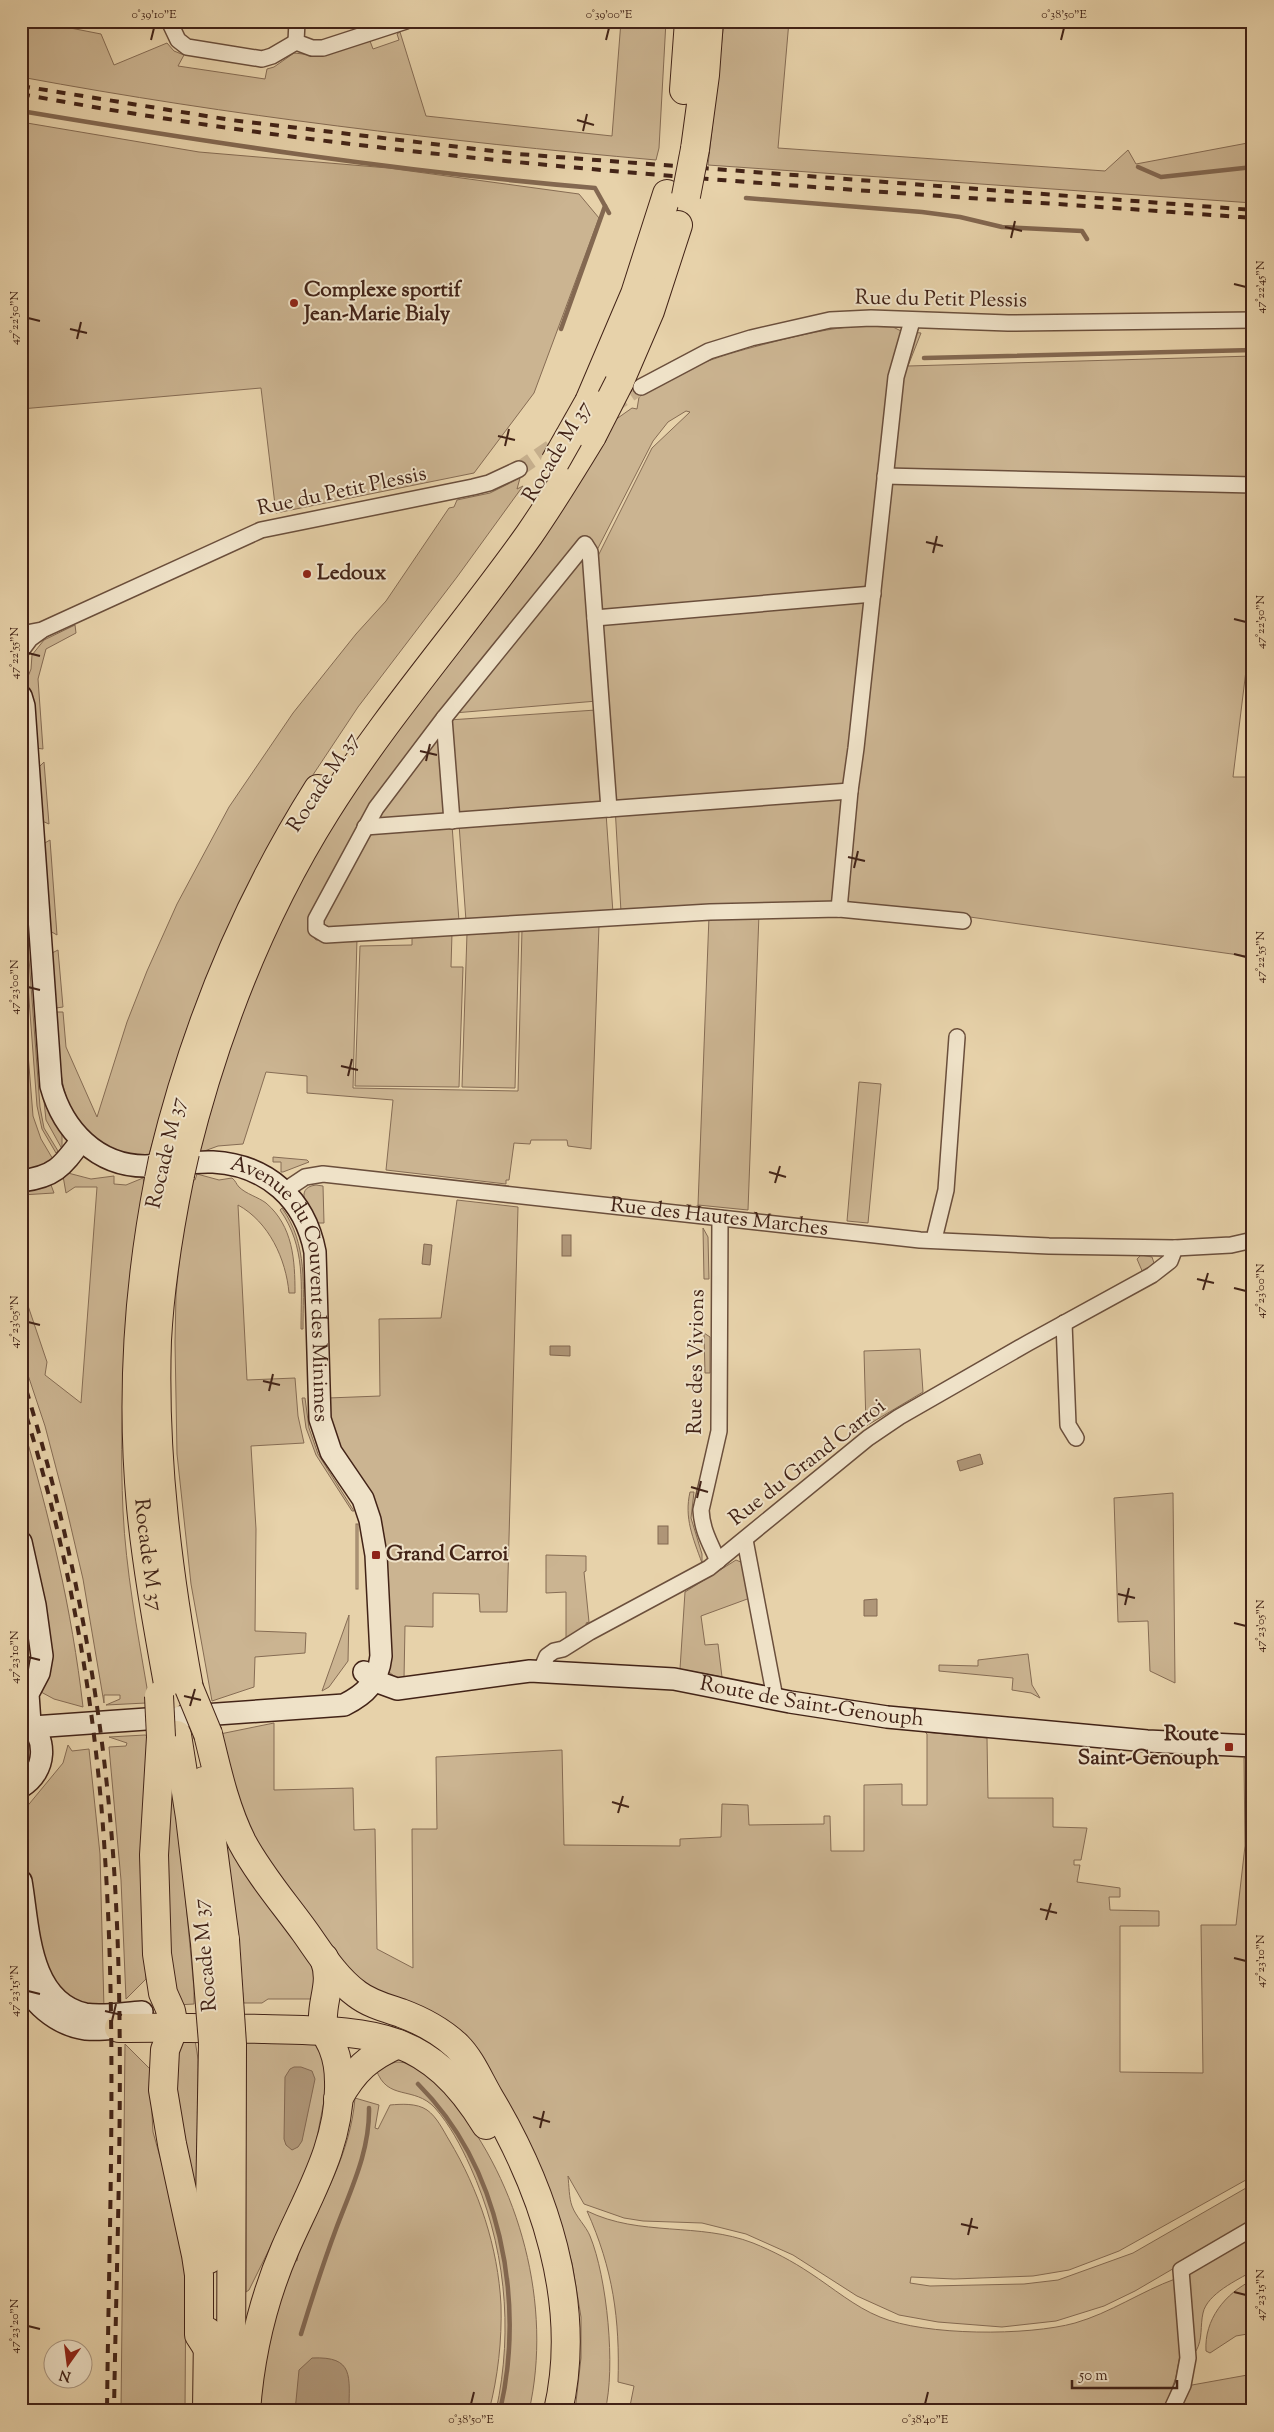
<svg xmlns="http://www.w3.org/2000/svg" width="1274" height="2432" font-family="'Sorts Mill Goudy',serif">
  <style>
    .green { fill: #cbb491; stroke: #866c54 }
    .water { fill: #af9678; stroke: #836851 }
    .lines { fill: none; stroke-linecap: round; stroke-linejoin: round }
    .stream { stroke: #836851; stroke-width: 4.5 }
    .street-tunnel { stroke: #c6af8d; stroke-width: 15; stroke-dasharray: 15 8; stroke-linecap: butt }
    .street-casing { stroke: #6b4f3c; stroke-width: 18 }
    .secondary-casing { stroke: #422317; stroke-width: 24 }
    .highway-casing { stroke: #422317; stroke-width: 30 }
    .street { stroke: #efe2c8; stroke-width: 15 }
    .secondary { stroke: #efe2c8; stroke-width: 21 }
    .highway { stroke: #e7d2aa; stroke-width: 28 }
    .rail { stroke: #422317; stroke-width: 4; stroke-dasharray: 9 9; stroke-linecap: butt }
    .highway-bridge-casing { stroke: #422317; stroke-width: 30; stroke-linecap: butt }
    .highway-bridge { stroke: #e7d2aa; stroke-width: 28 }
    .ticks { fill: none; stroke: #422317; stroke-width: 2 }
    .poi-dot { fill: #8f2418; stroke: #efe2c8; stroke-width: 2 }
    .labels { text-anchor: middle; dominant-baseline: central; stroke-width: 4; stroke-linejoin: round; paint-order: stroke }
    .poi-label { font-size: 21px; font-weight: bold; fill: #422317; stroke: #efe2c8; text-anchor: start }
    .street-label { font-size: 21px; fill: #422317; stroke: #efe2c8 }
    .neatline { fill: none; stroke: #422317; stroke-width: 2 }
    .ticks-label { font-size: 12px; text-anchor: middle; fill: #422317 }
  </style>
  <rect width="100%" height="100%" fill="#e7d2aa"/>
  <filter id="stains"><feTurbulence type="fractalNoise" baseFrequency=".004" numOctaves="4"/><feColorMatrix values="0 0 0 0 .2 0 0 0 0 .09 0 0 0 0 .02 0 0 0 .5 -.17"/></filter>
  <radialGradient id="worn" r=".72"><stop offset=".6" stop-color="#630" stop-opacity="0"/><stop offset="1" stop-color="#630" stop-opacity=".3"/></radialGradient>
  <g class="green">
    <path d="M21 21H50V24L101 34 114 65 167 43 174 51 184 55 178 66 265 79 267 69 274 67 294 53 321 56 370 41 373 49 399 40 397 34 400 32 426 116 612 136 621 21H666L659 148 656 160C444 141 231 116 21 77Z"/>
    <polygon points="724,21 789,21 778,148 1105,171 1128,150 1136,164 1253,142 1253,203 708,165"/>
    <polygon points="21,122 199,152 388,168 579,194 599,218 534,393 474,473 276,513 261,388 21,409"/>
    <path d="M859 326 893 327 901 331 921 333 908 366 1253 356V613L1233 777H1253V957L970 917 857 906 621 912 609 700 454 713 581 557 597 558 652 448 690 412 686 411 668 422 653 441 596 552 583 545 395 778 311 934 316 940 357 938 353 1088 518 1091 522 929 599 925 591 1149 568 1146 567 1140H531L530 1144 514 1143 509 1180H506V1184L386 1170 393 1100 307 1093V1076L266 1072 243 1144 218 1146 199 1153 231 1039 278 925 309 866 349 799 615 420 632 408 637 409 639 397C683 366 722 355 773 342 801 335 830 328 859 326Z"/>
    <path d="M520 478 517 489 523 486 457 577 358 707 283 820 243 895 200 993 183 1040 148 1158C137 1156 125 1155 114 1151 56 1128 60 1063 56 1012H63L66 1047 97 1117 127 1022 147 971 177 904 229 807 293 713 356 634 386 601 449 508 454 507 457 500 490 493Z"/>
    <polygon points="75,625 76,633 46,649 38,679 43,749 36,748 25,684 31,669 32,655 44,640"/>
    <polygon points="596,710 602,799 599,802 461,813 456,809 449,720"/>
    <polygon points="438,738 445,810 441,815 374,820"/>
    <polygon points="44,762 49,824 42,821 38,768"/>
    <polygon points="606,813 613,913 466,921 459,824"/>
    <polygon points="452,825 459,921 331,928 325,927 320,924 369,831"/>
    <polygon points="50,840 57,935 50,931 43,844"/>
    <polygon points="759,914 748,1210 698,1205 709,916"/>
    <polygon points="26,918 40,1107 44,1128 58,1151 56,1153 42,1129 37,1106 23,919"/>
    <polygon points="519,930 515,1088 462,1087 467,933"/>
    <polygon points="452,933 451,967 463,967 459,1087 355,1086 360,946 412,945 412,936"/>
    <polygon points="58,950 63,1007 56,1008 52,953"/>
    <polygon points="21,966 33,1116 41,1139 54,1161 50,1164 28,1170 21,1082"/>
    <polygon points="42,1082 62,1132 62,1149 46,1120"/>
    <polygon points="859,1082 881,1084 868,1223 847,1221"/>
    <polygon points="273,1157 307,1160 309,1162 283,1172 281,1172 281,1162 273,1162"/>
    <path d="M68 1173 91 1179 114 1176V1184L126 1185 143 1178 144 1183C128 1291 118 1402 123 1511 126 1571 137 1629 147 1688L146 1703 106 1705 120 1699V1695H104V1703L83 1579 66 1506 45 1426 21 1354V1285L47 1362 45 1375 81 1403 97 1187H75L66 1193 63 1176Z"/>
    <path d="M197 1174 219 1180 232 1178C236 1181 236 1184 239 1187 246 1194 258 1197 266 1203 293 1226 295 1260 295 1293H289C286 1259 269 1222 238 1205L247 1380 295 1378 298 1416 304 1443 251 1446 256 1529 255 1631 306 1633 305 1653 255 1657 254 1687 212 1701 191 1584 177 1454 175 1342 176 1295 180 1254 192 1179 195 1180Z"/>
    <polygon points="51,1185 54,1193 21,1195 21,1191"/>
    <path d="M316 1185 323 1186 324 1223H317C310 1212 292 1188 316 1185Z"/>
    <path d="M457 1200 518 1207 507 1612H480L479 1594 433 1593V1627L405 1626 404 1679 399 1680 389 1672 382 1529C378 1493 359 1480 342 1450 332 1434 330 1416 328 1398L380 1396 379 1319 441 1318Z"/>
    <path d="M282 1208C308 1244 303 1287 303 1329H301C301 1285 306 1247 280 1210Z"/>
    <polygon points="703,1228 708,1237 709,1279 704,1279"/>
    <polygon points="1141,1255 1152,1257 1154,1263 1143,1273 1137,1259"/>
    <polygon points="704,1333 710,1337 710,1373 705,1373"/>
    <polygon points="920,1349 923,1392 866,1426 864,1351"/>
    <polygon points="302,1398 305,1398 309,1428 318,1454 354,1511 352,1511 316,1455 306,1428"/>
    <path d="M21 1420C49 1513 72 1610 83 1707L54 1699 41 1692 34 1570 21 1517Z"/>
    <path d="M690 1492H694L691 1518 702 1554V1563C693 1538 684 1518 690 1492Z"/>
    <polygon points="1173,1493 1175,1683 1150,1671 1148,1621 1118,1622 1114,1498"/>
    <rect x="356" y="1524" width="2" height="65"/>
    <polygon points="546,1555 586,1556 586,1571 584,1572 589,1622 586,1623 587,1626 566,1639 566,1592 546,1593"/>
    <polygon points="736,1560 743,1563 750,1598 701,1616 705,1645 718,1644 722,1677 680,1669 685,1592"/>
    <polygon points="349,1615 348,1661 329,1687 322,1691"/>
    <polygon points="1028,1654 1032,1685 1040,1698 1031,1693 1012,1690 1013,1678 939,1671 939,1665 978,1666 978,1660"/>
    <path d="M274 1723V1790L353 1788 354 1830 375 1829 377 1949 413 1968 412 1829H437L436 1757 562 1750 564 1845 680 1846V1839L721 1837 722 1804 748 1805 749 1825 824 1824V1816H830L831 1851H864V1785L902 1784V1805H927V1734L925 1732 987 1738 988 1798H1053V1827L1087 1828 1081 1860H1074V1865H1080L1077 1882 1120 1888V1897H1109L1110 1910 1159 1911V1926H1120V2072L1203 2073 1201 1925H1236L1245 1846 1244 1758 1253 1757V2176L1119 2251 1069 2270 1033 2276 954 2279 911 2277 910 2283 930 2286 1024 2284 1058 2280 1133 2253 1253 2184V2222L1135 2291 1104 2306 1056 2321 1002 2327 938 2322 899 2315 857 2296 793 2255 746 2234 702 2223 643 2221 624 2218 584 2204 568 2176C569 2185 569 2198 572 2206 576 2217 586 2226 590 2236 607 2277 616 2368 605 2411H575L581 2358V2317L572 2263 557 2212 533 2151 496 2082 361 1988 296 1904 245 1824 220 1734Z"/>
    <polygon points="21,1728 28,1736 33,1756 21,1777"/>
    <polygon points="145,1735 148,1736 144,1925 146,1979 126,1999 121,1880 109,1747 126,1746 127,1743 109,1737"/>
    <polygon points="68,1745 72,1751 89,1749 100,1854 104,2009 65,1997 43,1962 21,1840 21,1821 25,1809 63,1763"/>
    <polygon points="167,1758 181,1850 194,1989 194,2004 177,2005 168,1947"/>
    <polygon points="223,1824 315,1958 314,1999 268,1999 262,2003 244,2003 241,1995"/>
    <polygon points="321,2037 330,2070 312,2163 249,2290 246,2292 245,2039"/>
    <polygon points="179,2038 195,2040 198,2059 198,2232 171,2082"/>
    <polygon points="125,2044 153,2072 151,2097 153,2132 181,2232 186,2260 185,2411 121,2411"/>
    <path d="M396 2062C423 2062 437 2081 452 2101 520 2183 553 2306 529 2411H496C514 2328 505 2243 470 2166 461 2146 450 2125 435 2108 414 2085 387 2102 376 2069Z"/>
    <path d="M355 2098 379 2105 375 2128 378 2129 390 2105C401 2104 417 2103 427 2110 437 2117 443 2130 449 2140 479 2190 498 2247 501 2305 502 2340 498 2377 489 2411H252L290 2260 297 2261 299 2250C322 2201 351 2152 355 2098Z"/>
    <path d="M587 2211C640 2237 699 2222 753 2243 773 2251 792 2261 810 2273 833 2288 855 2307 880 2317 925 2336 1028 2336 1075 2323 1110 2313 1142 2291 1175 2279L1181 2350 1176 2377 1164 2411H629L634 2386 618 2382C620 2319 613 2269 587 2211Z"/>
    <path d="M1253 2235V2271C1237 2280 1207 2294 1203 2313 1200 2326 1203 2339 1196 2351L1192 2350 1188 2277 1190 2272Z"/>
    <path d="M1253 2280V2333L1236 2336 1210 2353 1206 2351C1204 2320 1225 2293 1253 2280Z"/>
    <polygon points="1253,2374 1253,2411 1174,2411 1192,2385"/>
  </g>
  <g class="water">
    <rect x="562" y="1235" width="9" height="21"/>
    <polygon points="424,1244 432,1245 430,1265 422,1264"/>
    <polygon points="550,1346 570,1346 570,1356 550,1355"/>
    <polygon points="980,1454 983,1464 960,1471 957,1461"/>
    <rect x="658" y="1526" width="10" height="18"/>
    <polygon points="877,1599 877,1616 864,1616 864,1600"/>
    <polygon points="294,2067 301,2067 312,2071 315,2079 302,2141 298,2147 292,2150 286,2145 284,2139 285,2077 290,2069"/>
    <path d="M312 2358C355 2356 349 2377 349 2411H295L299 2370Z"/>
  </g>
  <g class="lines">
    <g class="stream">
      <path d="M21 111C212 143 403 172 595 188L609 213"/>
      <polyline points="1138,167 1161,177 1253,167"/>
      <polyline points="746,198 922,212 960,217 1002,227 1082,231 1087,239"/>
      <polyline points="561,329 605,206"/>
      <polyline points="924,358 1253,350"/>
      <path d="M418 2084C500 2166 526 2300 500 2411"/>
      <path d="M301 2334C312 2298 323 2264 336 2229 351 2189 370 2151 369 2108"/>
    </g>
    <g class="street-tunnel">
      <polyline points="611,407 641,387"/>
      <polyline points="519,469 561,440"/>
    </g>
    <defs>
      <g id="street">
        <polyline points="169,21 178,40 187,47 262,59 272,56 296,42"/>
        <polyline points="297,21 296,42 312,48 323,48 406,21"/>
        <polyline points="641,387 709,351 751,338 830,320 871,318 1008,323 1253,320"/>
        <polyline points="885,476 1253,485"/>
        <polyline points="595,618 873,594"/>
        <polyline points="21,634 42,630 261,530 473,487 489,483 519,469"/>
        <polyline points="21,651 30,639 41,631"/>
        <polyline points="444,718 452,821"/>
        <polyline points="609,809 590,552 585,544 444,718 376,808 316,919 316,929 326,935 710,912 839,909 963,921"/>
        <polyline points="365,827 850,791"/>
        <polyline points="839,909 850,791 856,748 892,414 896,377 912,321"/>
        <path id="s1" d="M284 1191 305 1177 323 1174 920 1240 1049 1246 1175 1248 1231 1245 1253 1240"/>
        <polyline points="934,1239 946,1190 957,1037"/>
        <polyline points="1064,1323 1068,1425 1076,1438"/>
        <polyline points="745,1540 775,1698"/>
        <path d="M718 1561C710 1543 702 1530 701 1510L719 1431 720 1218"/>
        <polyline points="541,1670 547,1656 554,1651 563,1649 590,1632 709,1568 868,1438 899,1417 1028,1343 1152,1275 1170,1261 1175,1248"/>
        <polyline points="1171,2411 1183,2385 1188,2358 1181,2270 1253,2228"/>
      </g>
      <g id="secondary">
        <path id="s2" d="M21 696 24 706 51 1086C63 1130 97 1166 145 1166 167 1166 190 1161 213 1162 267 1165 305 1199 315 1252L320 1419 331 1452 363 1499 370 1520 376 1555 381 1656C378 1682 366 1694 344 1705L33 1727"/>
        <path d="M21 1181C54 1177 62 1167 81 1141"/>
        <polyline points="21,1542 35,1605 42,1656 39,1673 28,1694 30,1723"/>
        <path id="s3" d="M364 1672 375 1681 397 1689 530 1671 674 1679 790 1702 887 1717 1147 1741 1253 1746"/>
        <path d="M21 1787C47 1771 48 1738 26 1719"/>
        <path d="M21 1881C29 1927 28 2001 85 2014 103 2017 124 2013 142 2012"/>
        <path d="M21 1973C28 2002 57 2025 86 2029 97 2030 107 2029 118 2028"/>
      </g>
      <g id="highway">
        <polyline points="684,90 689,21"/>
        <polyline points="695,149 705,75 709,21"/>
        <polyline points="619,383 650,311 678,225"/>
        <polyline points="589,402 635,294 667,194"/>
        <path d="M185 1153C215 1033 260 916 326 811 387 714 463 628 529 535 551 503 572 469 592 436"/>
        <path d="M163 1159C195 1028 246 903 318 789"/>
        <path d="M180 1175C169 1229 160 1285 157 1340 153 1457 168 1574 189 1688"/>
        <path id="s4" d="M159 1179C138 1287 131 1397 141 1507 147 1570 159 1633 170 1695"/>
        <path d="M208 1734C217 1771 225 1808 242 1842 259 1874 284 1903 305 1932 320 1953 335 1978 357 1994 370 2004 386 2008 401 2013 420 2020 442 2032 457 2046 471 2060 479 2080 489 2097 544 2189 583 2303 558 2411"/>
        <polyline points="177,1735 190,1817 205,1943"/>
        <polyline points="161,1737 154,1855 157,1954 163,1993 171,2011 174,2027 165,2050 163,2090 172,2144 196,2255 199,2275 199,2335 208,2349"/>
        <polyline points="204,1781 225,1940"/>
        <path d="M119 2028C167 2027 215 2028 264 2029 367 2032 426 2027 486 2125"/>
        <path d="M338 2099C354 2070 369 2057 398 2044"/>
        <polyline points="209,2259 213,2043"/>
        <polyline points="231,2404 232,2044"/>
        <polyline points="207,2411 208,2332"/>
        <path d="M246 2411C250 2356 263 2300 285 2249 308 2196 341 2143 339 2082 339 2071 337 2058 333 2048 330 2040 324 2033 323 2024 321 1999 334 1984 324 1958"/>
      </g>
    </defs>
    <use href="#street" class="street-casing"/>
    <use href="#secondary" class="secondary-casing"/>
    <use href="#highway" class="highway-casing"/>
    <use href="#street" class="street"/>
    <use href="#secondary" class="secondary"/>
    <use href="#highway" class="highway"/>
    <g class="rail">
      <polyline points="21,86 231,120 518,154 1253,210"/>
      <path d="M21 94C427 170 842 187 1253 218"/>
      <path d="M21 1373C70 1529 101 1690 113 1853 126 2038 117 2225 114 2411"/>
      <path d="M21 1399C68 1546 96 1703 105 1857 117 2041 109 2226 107 2411"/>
    </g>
    <defs>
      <g id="highway-bridge">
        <polyline points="686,196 695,149"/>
        <polyline points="592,436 619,383"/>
        <polyline points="555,462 589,402"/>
        <polyline points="180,1175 185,1153"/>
        <polyline points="159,1179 163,1159"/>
        <polyline points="189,1688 208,1734"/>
        <polyline points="159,1696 161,1737"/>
        <polyline points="225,1940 232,2044"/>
        <polyline points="205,1943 213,2043"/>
      </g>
    </defs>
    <use href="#highway-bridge" class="highway-bridge-casing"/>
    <use href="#highway-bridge" class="highway-bridge"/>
  </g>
  <path class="ticks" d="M151 40 154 28M606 40 609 28M1061 40 1064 28M577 120 594 125M583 131 587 114M1005 227 1022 231M1011 238 1015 221M1234 284 1246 287M28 318 40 321M70 329 87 333M77 339 81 322M498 436 515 440M505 446 509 429M926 542 943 546M933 553 937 536M1234 619 1246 622M28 653 40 656M420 751 437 755M426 761 430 744M848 857 865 861M854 868 858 851M1234 954 1246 957M28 987 40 990M341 1066 358 1070M348 1076 352 1059M769 1172 786 1177M775 1183 780 1166M1197 1279 1214 1283M1234 1288 1246 1291M1203 1290 1208 1273M28 1322 40 1325M263 1381 280 1385M269 1391 273 1374M691 1487 708 1492M697 1498 701 1481M1118 1594 1135 1598M1125 1605 1129 1588M1234 1623 1246 1626M28 1657 40 1660M184 1696 201 1700M190 1706 195 1689M612 1802 629 1807M618 1813 623 1796M1040 1909 1057 1913M1046 1920 1051 1903M1234 1958 1246 1961M28 1991 40 1994M105 2011 122 2015M112 2021 116 2004M533 2117 550 2122M540 2128 544 2111M961 2224 978 2228M968 2235 972 2218M1234 2292 1246 2295M28 2326 40 2329M471 2404 474 2392M925 2404 928 2392"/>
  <g class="poi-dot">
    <circle cx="294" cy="303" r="5"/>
    <circle cx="307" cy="574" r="5"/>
    <rect x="371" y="1550" width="10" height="10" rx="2.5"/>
    <rect x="1224" y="1742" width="10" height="10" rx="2.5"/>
  </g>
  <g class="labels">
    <g class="poi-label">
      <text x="304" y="291">Complexe sportif<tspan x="304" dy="24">Jean-Marie Bialy</tspan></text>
      <text x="317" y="574">Ledoux</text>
      <text x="386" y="1555">Grand Carroi</text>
      <text x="1219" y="1735" text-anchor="end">Route<tspan x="1219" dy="24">Saint-Genouph</tspan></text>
    </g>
    <g class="street-label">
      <text transform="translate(941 300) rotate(1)">Rue du Petit Plessis</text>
      <text transform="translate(558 452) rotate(-59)">Rocade M 37</text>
      <text transform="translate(342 492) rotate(-12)">Rue du Petit Plessis</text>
      <text transform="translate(324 783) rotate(-57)">Rocade M 37</text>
      <text transform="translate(167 1153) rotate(-77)">Rocade M 37</text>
      <text stroke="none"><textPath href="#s1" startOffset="442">Rue des Hautes Marches</textPath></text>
      <text stroke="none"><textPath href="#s2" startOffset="760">Avenue du Couvent des Minimes</textPath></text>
      <text transform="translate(697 1362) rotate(-89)">Rue des Vivions</text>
      <text transform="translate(808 1463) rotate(-38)">Rue du Grand Carroi</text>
      <text stroke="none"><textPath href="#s4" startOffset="378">Rocade M 37</textPath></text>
      <text stroke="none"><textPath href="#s3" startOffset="456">Route de Saint-Genouph</textPath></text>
      <text transform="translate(206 1955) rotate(-95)">Rocade M 37</text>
    </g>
  </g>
  <rect width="1274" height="2432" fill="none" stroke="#e7d2aa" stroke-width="55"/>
  <g transform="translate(68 2364) rotate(194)"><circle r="24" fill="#efe2c8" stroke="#aa9681"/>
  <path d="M0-4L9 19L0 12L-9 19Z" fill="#8f2418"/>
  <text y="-8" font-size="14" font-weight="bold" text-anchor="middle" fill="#422317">N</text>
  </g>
  <path d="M1072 2380v8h105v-8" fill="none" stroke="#422317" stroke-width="2.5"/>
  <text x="1079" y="2380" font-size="15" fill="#422317" stroke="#efe2c8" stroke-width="4" paint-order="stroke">50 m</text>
  <rect x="28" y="28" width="1218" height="2376" class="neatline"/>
  <g class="ticks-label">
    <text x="154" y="18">0°39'10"E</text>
    <text x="609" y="18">0°39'00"E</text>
    <text x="1064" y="18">0°38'50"E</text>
    <text transform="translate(1260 287) rotate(-90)" y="4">47°22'45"N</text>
    <text transform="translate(14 318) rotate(-90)" y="4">47°22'50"N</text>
    <text transform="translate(1260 622) rotate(-90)" y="4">47°22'50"N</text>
    <text transform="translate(14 653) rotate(-90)" y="4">47°22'55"N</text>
    <text transform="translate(1260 957) rotate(-90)" y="4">47°22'55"N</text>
    <text transform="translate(14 987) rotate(-90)" y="4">47°23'00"N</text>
    <text transform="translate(1260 1291) rotate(-90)" y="4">47°23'00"N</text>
    <text transform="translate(14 1322) rotate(-90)" y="4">47°23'05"N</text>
    <text transform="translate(1260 1626) rotate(-90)" y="4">47°23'05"N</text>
    <text transform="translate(14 1657) rotate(-90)" y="4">47°23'10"N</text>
    <text transform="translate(1260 1961) rotate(-90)" y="4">47°23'10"N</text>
    <text transform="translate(14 1991) rotate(-90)" y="4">47°23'15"N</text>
    <text transform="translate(1260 2295) rotate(-90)" y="4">47°23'15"N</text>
    <text transform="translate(14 2326) rotate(-90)" y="4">47°23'20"N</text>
    <text x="471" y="2423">0°38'50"E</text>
    <text x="925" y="2423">0°38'40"E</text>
  </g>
  <rect width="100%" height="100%" filter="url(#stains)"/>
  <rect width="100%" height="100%" fill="url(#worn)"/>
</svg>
